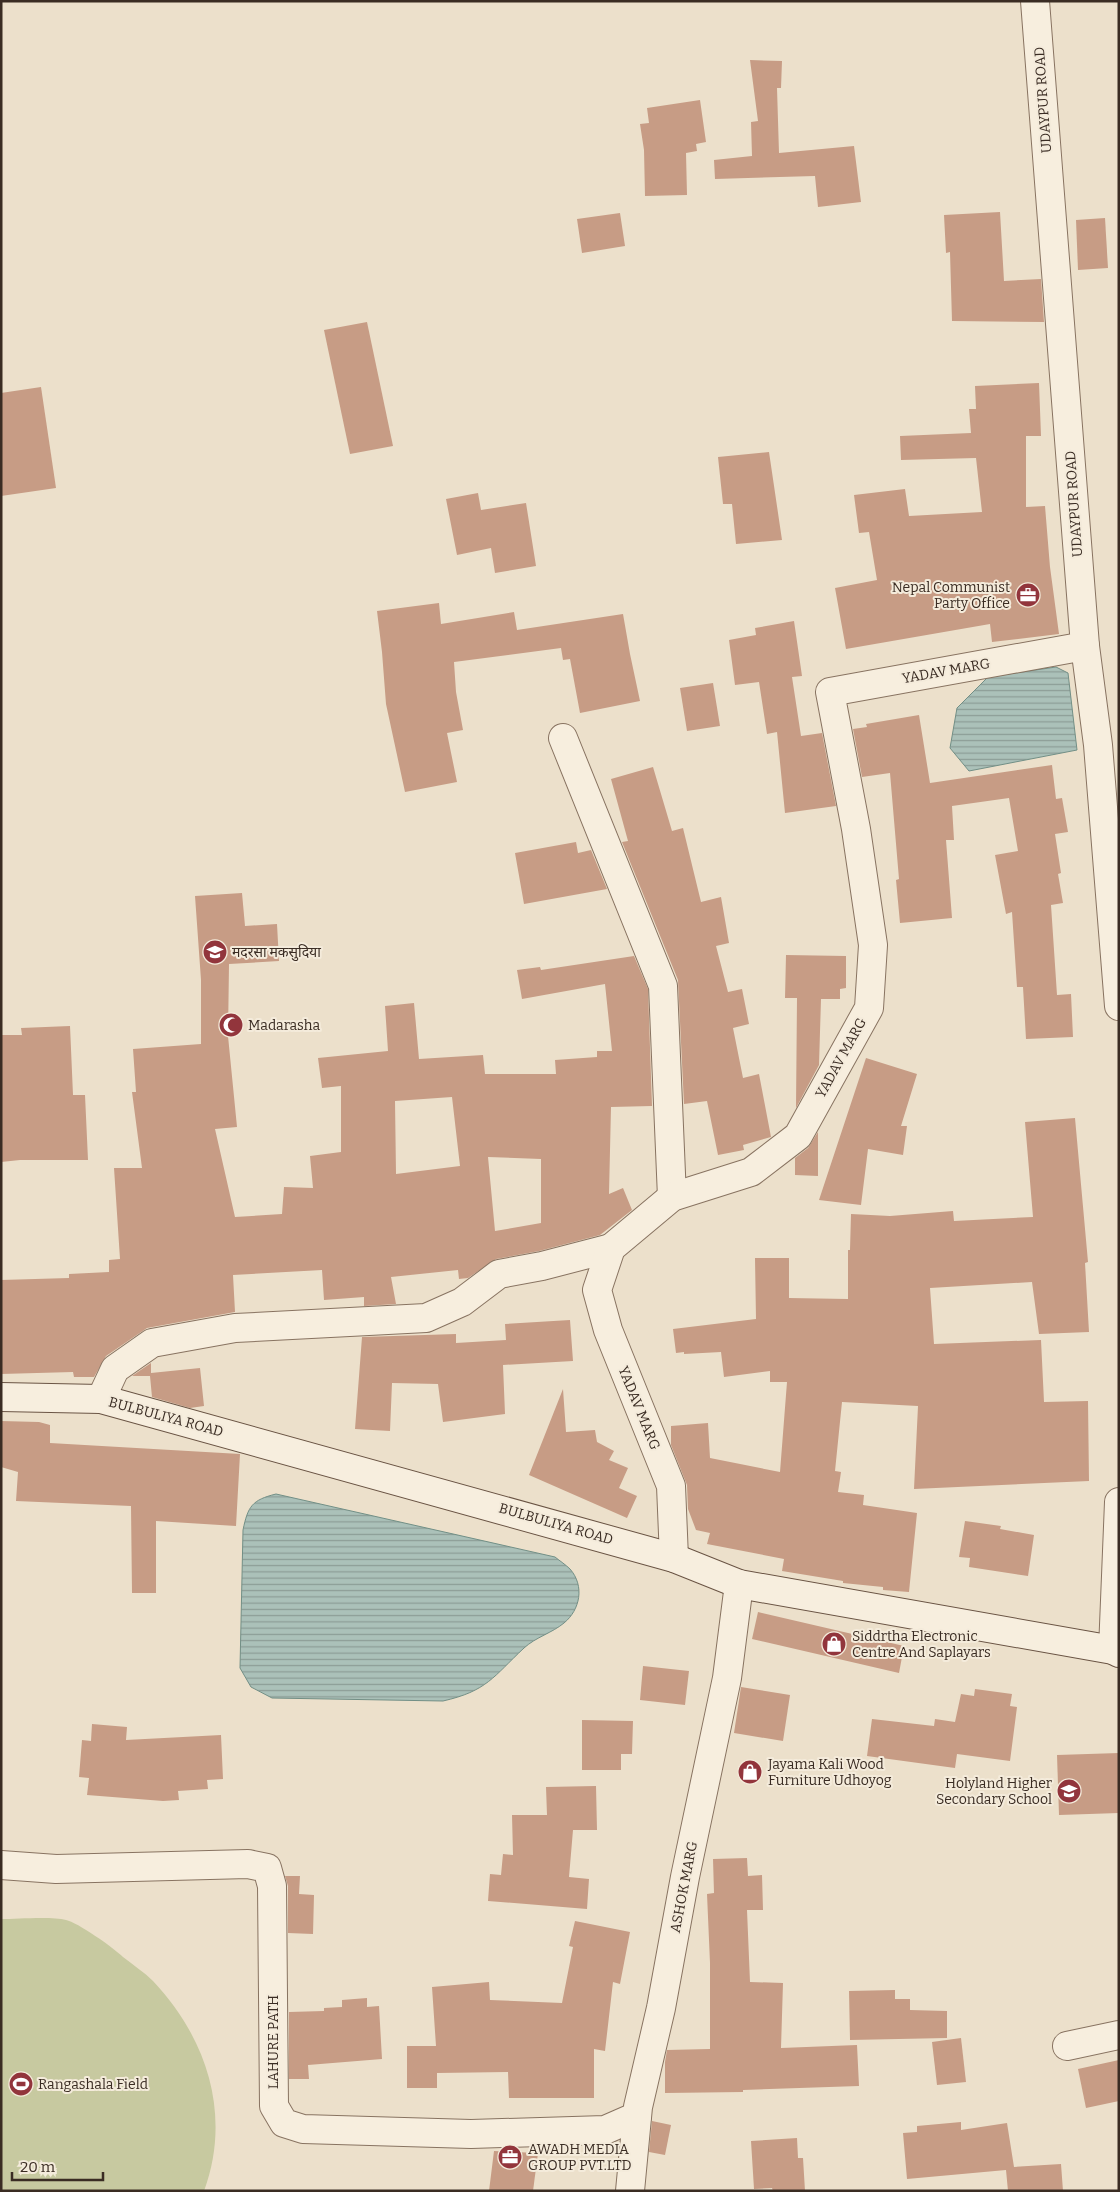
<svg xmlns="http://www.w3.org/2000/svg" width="1120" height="2192" font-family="Bitter,'Noto Sans Devanagari',serif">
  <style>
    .grass { fill: #c7c9a0 }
    .water { fill: url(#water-rules); stroke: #728f86 }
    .building { fill: #c79c85; fill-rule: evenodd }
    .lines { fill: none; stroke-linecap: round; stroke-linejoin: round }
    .minor-casing { stroke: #887361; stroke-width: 30 }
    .tertiary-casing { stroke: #887361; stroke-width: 30 }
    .secondary-casing { stroke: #6a5444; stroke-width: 30 }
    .minor { stroke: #f7eede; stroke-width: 28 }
    .tertiary { stroke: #f7eede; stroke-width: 28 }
    .secondary { stroke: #f7eede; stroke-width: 28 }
    .labels { text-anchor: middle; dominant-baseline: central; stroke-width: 4; stroke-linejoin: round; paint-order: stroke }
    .street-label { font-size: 14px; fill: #3a2c23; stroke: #f4ebdb }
    .poi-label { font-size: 14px; fill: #3a2c23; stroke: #f4ebdb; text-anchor: start }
  </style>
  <defs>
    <pattern id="water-rules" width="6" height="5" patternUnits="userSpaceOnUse" patternTransform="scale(1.25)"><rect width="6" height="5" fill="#abc1b9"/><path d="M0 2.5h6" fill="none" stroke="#8c9d96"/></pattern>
  </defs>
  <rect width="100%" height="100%" fill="#ece0cb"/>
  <path class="grass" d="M1 1919C17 1919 52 1916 66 1920 77 1922 114 1948 123 1957 133 1965 144 1972 153 1981 207 2038 232 2115 204 2191H1Z"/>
  <g class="water">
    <polygon points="1056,667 1068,673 1077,750 969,771 950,748 957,708 988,677"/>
    <path d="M276 1494 555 1557C560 1561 566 1565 570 1569 585 1586 580 1610 564 1623 552 1633 536 1637 524 1648 493 1677 487 1691 443 1701L272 1698 251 1687 240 1668 243 1530C248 1506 252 1500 276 1494Z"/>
  </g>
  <g class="building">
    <polygon points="750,60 782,61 781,88 777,88 779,153 854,146 861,202 818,207 815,176 715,179 714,160 752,156 751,122 758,121"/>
    <polygon points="700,100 706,142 696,144 697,151 686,153 687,195 645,196 644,150 640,124 649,123 647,108"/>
    <polygon points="1000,212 1004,281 1041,279 1044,322 952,321 950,252 946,253 944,215"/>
    <polygon points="620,213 625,246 582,253 577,219"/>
    <polygon points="1105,218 1108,268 1078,270 1076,220"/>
    <polygon points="367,322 393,446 350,454 324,330"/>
    <polygon points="1039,383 1041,436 1026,436 1026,507 1045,506 1050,567 1059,634 992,642 990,624 846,649 835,588 877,580 869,532 859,533 854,495 905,489 909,516 982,512 976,458 901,460 900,436 971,433 969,409 976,409 975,386"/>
    <polygon points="41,387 56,488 1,496 1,393"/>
    <polygon points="769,452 782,540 736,544 732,504 723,504 718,457"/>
    <polygon points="478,493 481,510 526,503 536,566 495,573 491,548 457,555 446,499"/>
    <polygon points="439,603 441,624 514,612 517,630 623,614 630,654 640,701 580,713 570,659 563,660 561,648 454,662 456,692 463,730 447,733 457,782 405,792 386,704 382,652 377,611"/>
    <polygon points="794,621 802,676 792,677 801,736 822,733 836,806 785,813 777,732 767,734 759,682 735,685 729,640 756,635 755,628"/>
    <polygon points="713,683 720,726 687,731 680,688"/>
    <polygon points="919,715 930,783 1052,765 1056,799 1062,798 1068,832 1055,834 1061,873 1058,874 1063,903 1051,905 1057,995 1071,994 1073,1037 1026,1039 1023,987 1017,987 1012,912 1006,914 995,855 1018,851 1009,798 952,806 954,840 946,840 952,918 900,923 896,880 899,879 890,773 862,777 853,729 867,727 866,724"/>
    <polygon points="653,767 672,831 683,828 701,902 721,897 729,943 716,946 728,992 742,989 749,1024 733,1028 743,1078 759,1074 771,1137 743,1145 744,1150 718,1155 707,1101 684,1104 678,980 622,842 628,841 611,779"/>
    <polygon points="576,842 578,853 591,850 607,889 524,904 515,853"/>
    <path d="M242 893 245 926 277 924 279 961 229 964 228 1036 237 1127 215 1129 235 1217 282 1214 284 1187 313 1188 310 1156 341 1152V1086L322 1088 318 1058 388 1051 385 1006 414 1003 419 1059 483 1055 485 1074H556L555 1060 597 1057V1051H612L605 984 522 999 517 970 540 967 541 970 634 956 648 989 652 1106 611 1107 609 1194 623 1188 632 1210 600 1235 539 1251 496 1259 468 1278 459 1279 458 1270 391 1277 396 1304 364 1306V1297L324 1300 322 1270 233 1275 235 1312 147 1328 106 1356 94 1377H74L73 1372 1 1374V1280L69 1278V1274L109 1272V1260L120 1259 114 1168H142L132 1092H136L133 1049 201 1044V980L195 896ZM452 1097 460 1166 396 1174 395 1101ZM488 1157 541 1159V1223L495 1231Z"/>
    <polygon points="786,955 846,956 846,988 840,989 840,999 821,999 819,1065 796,1108 797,998 785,998"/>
    <polygon points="70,1026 73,1095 85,1095 88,1160 20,1160 1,1162 1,1035 22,1035 21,1028"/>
    <polygon points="866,1058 917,1074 901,1126 907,1126 903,1155 868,1149 861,1205 819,1200"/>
    <polygon points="1075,1118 1088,1262 1085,1263 1089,1332 1039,1334 1032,1282 930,1288 934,1344 1041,1340 1044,1402 1088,1401 1089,1481 914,1489 918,1406 842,1402 835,1471 841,1472 838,1492 864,1495 863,1505 917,1513 909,1592 883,1590 883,1587 843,1583 843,1581 782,1571 784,1559 707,1544 710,1533 696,1530 688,1509 687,1485 671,1445 671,1426 708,1423 710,1458 780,1472 787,1382 770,1382 770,1371 724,1377 721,1352 684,1354 684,1352 676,1353 673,1329 756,1319 755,1258 789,1258 789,1298 848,1299 848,1250 850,1250 851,1214 890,1216 953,1211 954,1221 1033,1217 1025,1122"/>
    <polygon points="818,1132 818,1176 795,1175 795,1158 808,1148"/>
    <polygon points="570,1320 573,1361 503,1365 505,1414 443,1422 438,1384 392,1383 390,1431 355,1429 362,1337 456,1334 456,1343 506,1340 505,1324"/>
    <polygon points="151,1363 151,1373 200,1368 204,1406 190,1408 152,1397 150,1376 132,1376"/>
    <polygon points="563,1389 566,1432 595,1430 597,1442 614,1451 609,1460 628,1468 619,1488 637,1496 627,1518 529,1475"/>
    <polygon points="1,1421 39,1422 50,1425 50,1443 240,1454 236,1526 156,1521 156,1593 132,1593 131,1506 16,1501 18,1472 1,1467"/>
    <polygon points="965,1521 1001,1526 1000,1529 1034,1535 1028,1576 969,1567 970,1558 959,1557"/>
    <polygon points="758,1612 904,1646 899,1673 752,1639"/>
    <polygon points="643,1666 689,1671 685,1705 640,1700"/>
    <polygon points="741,1687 790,1695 783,1741 734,1733"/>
    <polygon points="975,1689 1012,1694 1010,1706 1017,1707 1010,1761 957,1754 955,1768 867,1756 872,1719 934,1726 935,1719 955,1722 961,1694 974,1696"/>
    <polygon points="582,1720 633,1721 632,1754 621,1754 621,1770 582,1770"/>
    <polygon points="92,1724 127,1727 126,1740 221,1735 223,1779 207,1780 208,1789 178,1791 179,1800 163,1801 87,1795 89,1778 79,1777 82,1740 91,1741"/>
    <polygon points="1119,1753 1119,1813 1059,1815 1057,1755"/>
    <polygon points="596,1786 597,1830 573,1830 569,1877 589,1879 587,1909 488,1901 490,1874 501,1875 503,1854 513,1855 512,1815 547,1815 546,1787"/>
    <polygon points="747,1858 748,1876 762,1875 763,1910 747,1910 750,1982 783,1983 781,2048 857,2045 859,2086 743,2090 743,2092 665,2093 665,2062 667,2050 710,2049 710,1963 707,1894 714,1893 713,1859"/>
    <polygon points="285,1876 300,1876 299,1894 314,1895 313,1934 288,1933 288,1886"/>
    <polygon points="575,1921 630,1932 620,1984 613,1982 605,2051 594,2049 594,2098 509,2098 508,2072 437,2073 437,2088 407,2088 407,2046 436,2046 432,1987 489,1982 490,2000 562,2003 573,1947 569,1946"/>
    <polygon points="895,1990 895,1999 910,1999 910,2010 947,2011 947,2038 850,2040 849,1991"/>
    <polygon points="367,1998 367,2007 379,2006 382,2059 308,2065 309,2079 289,2079 289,2012 324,2011 324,2008 342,2007 342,2000"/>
    <polygon points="961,2038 966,2082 937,2085 932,2042"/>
    <polygon points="1119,2060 1119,2101 1086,2108 1078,2069"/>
    <polygon points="652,2121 671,2125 665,2155 649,2152"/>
    <polygon points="961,2122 961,2130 1007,2123 1014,2167 1061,2164 1063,2191 1008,2191 1006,2170 907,2179 903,2133 917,2132 917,2126"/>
    <polygon points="797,2138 798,2158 803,2158 805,2191 773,2191 772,2188 754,2189 751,2141"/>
    <polygon points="494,2151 538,2153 533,2191 489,2191"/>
  </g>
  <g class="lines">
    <defs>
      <g id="minor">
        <polyline points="563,738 663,986 672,1197"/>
        <polyline points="101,1399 115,1369 152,1343 235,1328 426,1318 462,1302 499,1274 542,1266 611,1248"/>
        <polyline points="674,1558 671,1486 608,1330 597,1290 611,1248 672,1197 751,1172 798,1136 869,1008 873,945 856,829 830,692 1085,646"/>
        <polyline points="1,1865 56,1869 248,1864 267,1868 272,1886 274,2106 284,2123 303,2129 471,2134 605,2130 637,2116"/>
        <polyline points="1067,2046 1119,2035"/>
      </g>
      <g id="tertiary">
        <polyline points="1035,1 1085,646 1098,745 1119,1006"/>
        <polyline points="1113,1650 1119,1502"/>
        <polyline points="630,2191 638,2107 661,2008 685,1877 727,1678 739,1584"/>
      </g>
      <polyline id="secondary" points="1,1397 101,1399 674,1558 739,1584 1113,1650 1119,1653"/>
    </defs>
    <use href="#minor" class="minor-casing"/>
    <use href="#tertiary" class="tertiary-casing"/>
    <use href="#secondary" class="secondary-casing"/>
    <use href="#minor" class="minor"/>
    <use href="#tertiary" class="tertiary"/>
    <use href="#secondary" class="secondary"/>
  </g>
  <defs>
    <symbol id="office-disc" viewBox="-11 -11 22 22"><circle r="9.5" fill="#92353c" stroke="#f4ebdb"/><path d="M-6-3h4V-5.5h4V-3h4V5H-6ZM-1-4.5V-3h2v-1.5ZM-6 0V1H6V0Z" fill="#fff"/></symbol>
    <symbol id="school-disc" viewBox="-11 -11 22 22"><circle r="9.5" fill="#92353c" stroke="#f4ebdb"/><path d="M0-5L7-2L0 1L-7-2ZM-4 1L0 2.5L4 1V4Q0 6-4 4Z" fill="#fff"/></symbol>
    <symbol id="mosque-disc" viewBox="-11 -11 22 22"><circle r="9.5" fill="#92353c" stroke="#f4ebdb"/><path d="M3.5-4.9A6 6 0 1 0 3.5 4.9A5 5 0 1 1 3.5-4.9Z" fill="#fff"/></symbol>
    <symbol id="shop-disc" viewBox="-11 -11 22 22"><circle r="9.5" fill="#92353c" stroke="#f4ebdb"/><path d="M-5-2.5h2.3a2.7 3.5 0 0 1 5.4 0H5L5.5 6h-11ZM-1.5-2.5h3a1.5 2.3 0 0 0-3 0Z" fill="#fff"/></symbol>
    <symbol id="stadium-disc" viewBox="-11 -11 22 22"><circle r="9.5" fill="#92353c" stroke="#f4ebdb"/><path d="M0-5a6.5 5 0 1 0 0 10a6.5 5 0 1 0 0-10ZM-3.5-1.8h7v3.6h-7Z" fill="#fff"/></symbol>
  </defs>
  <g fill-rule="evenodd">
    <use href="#office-disc" x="1014" y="581" width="28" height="28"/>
    <use href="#school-disc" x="201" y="938" width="28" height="28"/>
    <use href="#mosque-disc" x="217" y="1011" width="28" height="28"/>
    <use href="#shop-disc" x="820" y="1630" width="28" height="28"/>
    <use href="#shop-disc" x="736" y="1758" width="28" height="28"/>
    <use href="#school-disc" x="1055" y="1777" width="28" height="28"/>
    <use href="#stadium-disc" x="7" y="2070" width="28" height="28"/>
    <use href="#office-disc" x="496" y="2143" width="28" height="28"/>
  </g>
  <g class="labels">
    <g class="street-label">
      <text transform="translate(1043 100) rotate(-94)">UDAYPUR ROAD</text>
      <text transform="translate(1074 504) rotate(-94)">UDAYPUR ROAD</text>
      <text transform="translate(946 671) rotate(-10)">YADAV MARG</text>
      <text transform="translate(841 1058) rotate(-61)">YADAV MARG</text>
      <text transform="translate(639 1408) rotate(68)">YADAV MARG</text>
      <text transform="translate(166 1417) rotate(15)">BULBULIYA ROAD</text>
      <text transform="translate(556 1524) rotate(16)">BULBULIYA ROAD</text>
      <text transform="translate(684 1887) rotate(-79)">ASHOK MARG</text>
      <text transform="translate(273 2042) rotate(-90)">LAHURE PATH</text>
    </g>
    <g class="poi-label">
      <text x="1010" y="587" text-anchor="end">Nepal Communist<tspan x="1010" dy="16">Party Office</tspan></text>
      <text x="232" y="952">मदरसा मकसुदिया</text>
      <text x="248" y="1025">Madarasha</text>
      <text x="852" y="1636">Siddrtha Electronic<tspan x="852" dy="16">Centre And Saplayars</tspan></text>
      <text x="768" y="1764">Jayama Kali Wood<tspan x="768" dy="16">Furniture Udhoyog</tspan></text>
      <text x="1052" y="1783" text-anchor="end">Holyland Higher<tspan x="1052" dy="16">Secondary School</tspan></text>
      <text x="38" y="2084">Rangashala Field</text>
      <text x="528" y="2149">AWADH MEDIA<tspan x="528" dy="16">GROUP PVT.LTD</tspan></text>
    </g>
  </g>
  <rect width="1120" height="2192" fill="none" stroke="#3a2c23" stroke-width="5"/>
  <path d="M12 2172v8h91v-8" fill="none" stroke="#3a2c23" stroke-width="2.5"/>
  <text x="20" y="2172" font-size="15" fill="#3a2c23" stroke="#f4ebdb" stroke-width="4" paint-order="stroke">20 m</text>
</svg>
